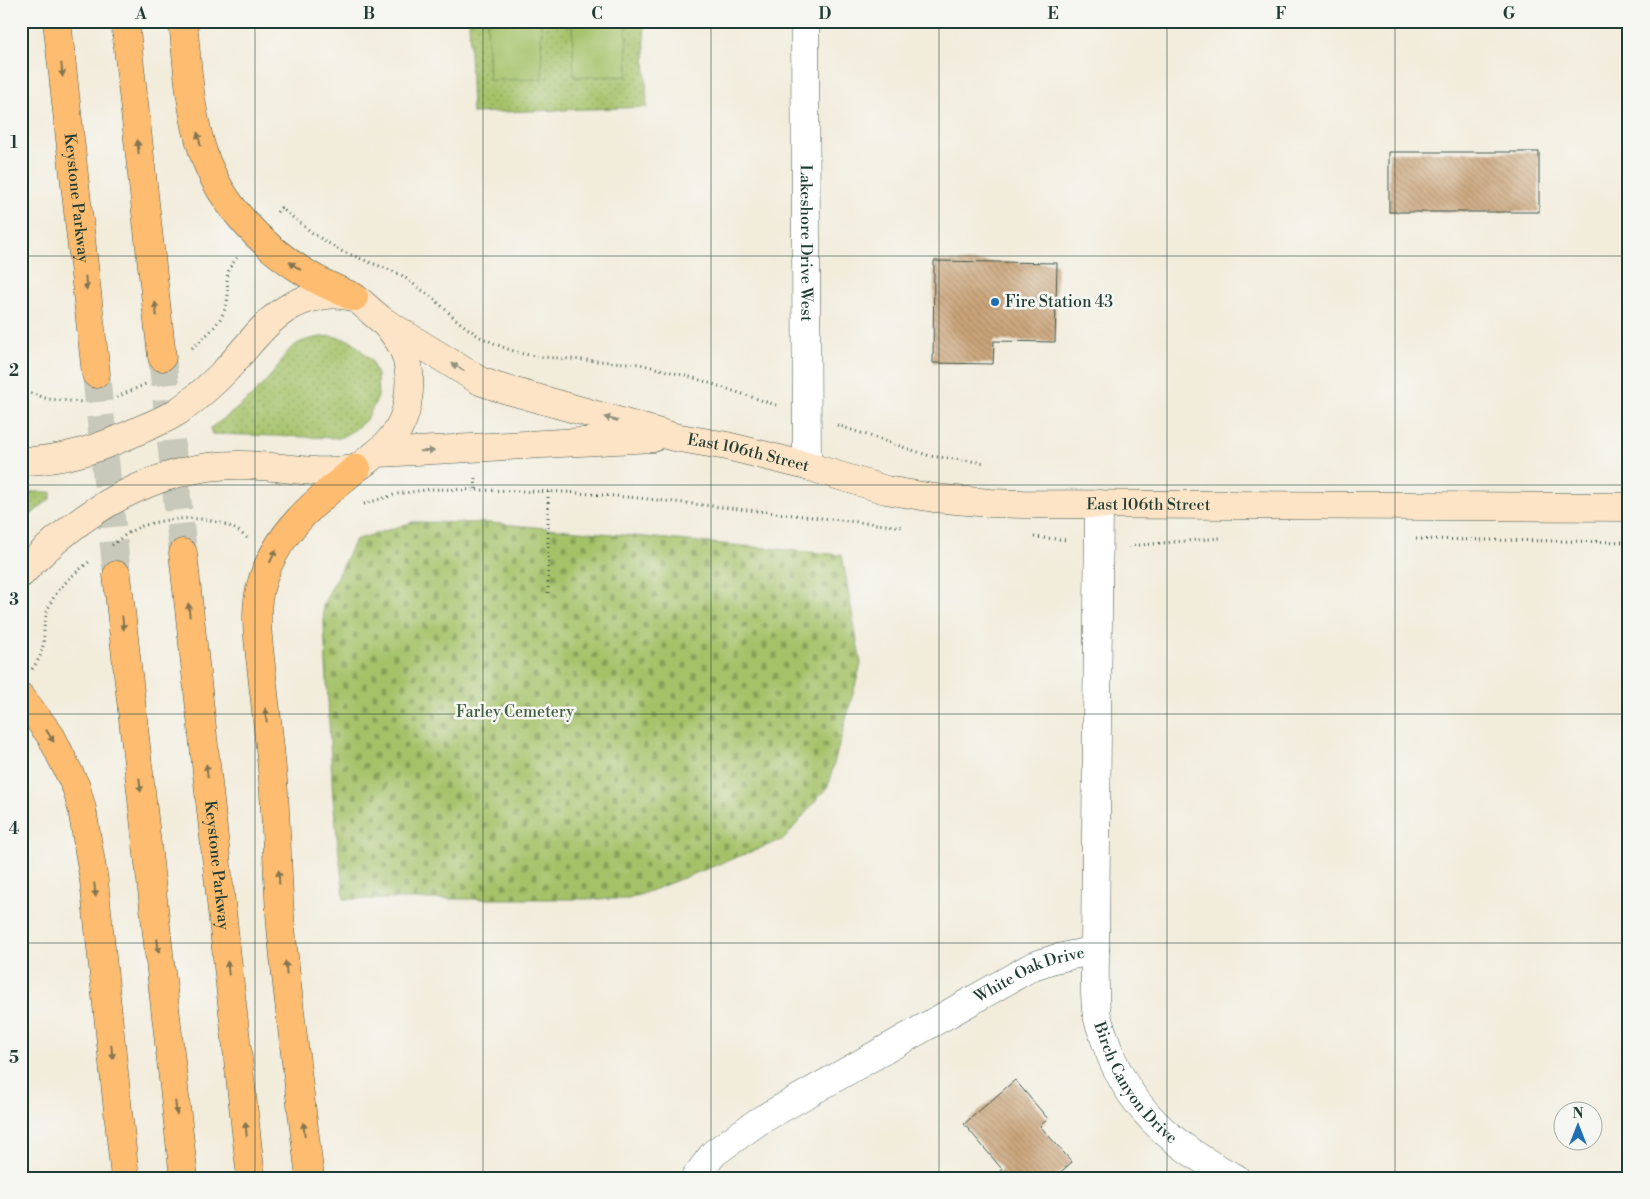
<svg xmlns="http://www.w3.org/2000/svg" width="1650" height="1199" font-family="'Libre Bodoni',serif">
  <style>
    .green { fill: url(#green-dots); stroke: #62804e }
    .cemetery { fill: url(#cemetery-stones); stroke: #62804e }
    .pitch { fill: #a5c269; stroke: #62804e }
    .building { fill: url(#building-back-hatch) }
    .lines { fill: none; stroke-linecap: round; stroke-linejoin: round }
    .highway-tunnel { stroke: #c8c9ba; stroke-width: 28; stroke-dasharray: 28 14; stroke-linecap: butt }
    .street-casing { stroke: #3f574d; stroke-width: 29 }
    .secondary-casing { stroke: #3f574d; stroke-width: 29 }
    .highway-casing { stroke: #3f574d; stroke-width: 29 }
    .path { stroke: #3f574d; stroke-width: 3; stroke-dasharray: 1 4; stroke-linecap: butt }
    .street { stroke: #fff; stroke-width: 28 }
    .secondary { stroke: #fee4c6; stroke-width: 28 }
    .highway { stroke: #fdbc70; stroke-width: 28 }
    .oneway { fill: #83764f }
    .oneway2 { fill: #8e907d }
    .grid { fill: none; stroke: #1f3d34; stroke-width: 1; stroke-opacity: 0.55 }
    .poi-dot { fill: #1f6fb2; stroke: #f6f6f2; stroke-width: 2 }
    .labels { text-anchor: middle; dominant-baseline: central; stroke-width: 5; stroke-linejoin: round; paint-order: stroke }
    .street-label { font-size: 16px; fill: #1f3d34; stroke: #f6f6f2 }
    .poi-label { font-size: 16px; fill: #1f3d34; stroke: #f6f6f2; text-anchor: start }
    .park-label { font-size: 16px; fill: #405e41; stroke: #f6f6f2 }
    .neatline { fill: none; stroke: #1f3d34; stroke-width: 2 }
    .grid-label { font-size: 16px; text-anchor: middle; font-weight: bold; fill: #1f3d34 }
  </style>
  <defs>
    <pattern id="green-dots" width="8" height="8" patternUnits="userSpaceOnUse" patternTransform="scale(1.25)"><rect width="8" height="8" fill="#a5c269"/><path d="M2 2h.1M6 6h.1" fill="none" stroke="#869f57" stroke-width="1.8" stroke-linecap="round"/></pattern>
    <pattern id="cemetery-stones" width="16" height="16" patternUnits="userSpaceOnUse" patternTransform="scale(1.25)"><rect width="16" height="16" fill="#a5c269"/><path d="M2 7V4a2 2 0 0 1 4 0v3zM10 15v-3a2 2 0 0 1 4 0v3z" fill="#869f57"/></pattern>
    <pattern id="building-back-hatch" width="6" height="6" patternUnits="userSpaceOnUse" patternTransform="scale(1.25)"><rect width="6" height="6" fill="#cba479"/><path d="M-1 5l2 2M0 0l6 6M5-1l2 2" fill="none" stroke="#a48764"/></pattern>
  </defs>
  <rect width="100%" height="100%" fill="#f6f6f2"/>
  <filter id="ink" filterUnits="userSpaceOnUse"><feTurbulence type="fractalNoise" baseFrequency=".02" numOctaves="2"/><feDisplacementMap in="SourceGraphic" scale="10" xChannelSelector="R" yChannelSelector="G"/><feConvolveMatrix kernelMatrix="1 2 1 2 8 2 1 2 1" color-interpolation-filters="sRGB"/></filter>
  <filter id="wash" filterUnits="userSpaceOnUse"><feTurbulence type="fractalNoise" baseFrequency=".0096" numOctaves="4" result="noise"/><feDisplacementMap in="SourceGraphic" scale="20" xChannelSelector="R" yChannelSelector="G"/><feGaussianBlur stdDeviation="1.12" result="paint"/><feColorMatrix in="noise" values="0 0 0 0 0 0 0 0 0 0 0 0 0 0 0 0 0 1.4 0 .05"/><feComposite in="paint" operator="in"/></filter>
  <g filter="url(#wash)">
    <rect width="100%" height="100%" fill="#f2ecdb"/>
    <g class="green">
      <polygon points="469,21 644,21 647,107 472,113"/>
      <path d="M332 336 352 341 371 360 377 375 378 397 367 419 354 430 340 438 212 434 210 428C234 413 255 394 274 372 280 365 283 356 289 350 300 339 318 337 332 336Z"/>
      <polygon points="21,492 51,492 51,498 21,523"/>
    </g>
    <polygon class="cemetery" points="413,522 491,523 842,555 861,664 828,786 784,839 629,899 344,899 333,799 323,605 355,540"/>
    <g class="pitch">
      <polygon points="541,21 542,79 489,80 487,22"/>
      <polygon points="572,21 626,21 628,76 574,77"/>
    </g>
    <g id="blocks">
      <g class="building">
        <rect x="1389" y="152" width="150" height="60"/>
        <polygon points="934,261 1057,263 1055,342 994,341 993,364 933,363"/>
        <polygon points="1015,1080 1048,1119 1040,1126 1072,1162 1054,1178 992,1178 1002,1169 964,1124"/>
      </g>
    </g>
  </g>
  <g filter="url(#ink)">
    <use href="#blocks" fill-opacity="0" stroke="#3f574d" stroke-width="1"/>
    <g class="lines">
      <g class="highway-tunnel">
        <polyline points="162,357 183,553"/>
        <polyline points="96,374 117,575"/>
      </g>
      <defs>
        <g id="street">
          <path id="s1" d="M805 21 807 466"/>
          <path id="s2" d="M1099 504 1095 950C1095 969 1094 989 1096 1008 1096 1017 1101 1028 1104 1037 1126 1107 1173 1147 1236 1178"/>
          <path id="s3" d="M695 1178 714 1153 759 1121 1033 966 1054 959 1095 950"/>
        </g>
        <g id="secondary">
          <path id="s4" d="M383 321 480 381 497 387 674 437 727 446 807 466 886 490 934 498 990 503 1023 504 1629 507"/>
          <polyline points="379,453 653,438"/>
          <path d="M21 461C65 461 103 447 142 429 154 424 166 419 177 412 195 400 210 386 225 371 246 349 264 321 291 306 308 297 333 291 352 297 359 299 366 307 372 312 404 337 415 364 407 405 403 428 388 446 369 459 364 463 359 468 353 469 313 476 280 465 241 465 156 464 78 513 21 574"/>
        </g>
        <g id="highway">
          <path id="s5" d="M57 21 96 374"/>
          <polyline points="125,21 162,357"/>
          <path d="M183 21C187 61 189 103 200 142 215 199 260 246 309 275 323 284 339 290 354 297"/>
          <path id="s6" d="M183 553 251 1178"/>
          <polyline points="117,575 184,1178"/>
          <polyline points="21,697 51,736 76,787 82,809 94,881 125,1178"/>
          <path d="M310 1178C300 1094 289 1010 281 927 277 878 277 829 273 780 270 745 266 710 262 675 259 645 253 614 261 585 276 532 316 501 357 468"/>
        </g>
      </defs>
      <use href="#street" class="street-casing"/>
      <use href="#secondary" class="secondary-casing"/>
      <use href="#highway" class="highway-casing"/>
      <g class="path">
        <polyline points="277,212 281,208 314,234 341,251 400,274 434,299 459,322 480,337 505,348 523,354 542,357 640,364 694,378 776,405"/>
        <path d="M192 348C206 336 223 322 227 302 231 284 220 277 237 258"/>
        <polyline points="21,390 48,399 82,402"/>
        <polyline points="117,397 148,383"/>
        <polyline points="837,425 930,456 986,463"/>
        <polyline points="475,478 476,490"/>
        <polyline points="548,492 548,594"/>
        <polyline points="364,504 397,494 432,489 566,492 638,498 904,527"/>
        <polyline points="1034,537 1068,540"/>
        <polyline points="1416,539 1629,542"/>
        <path d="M112 545C121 538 131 530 142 526 169 517 208 514 235 529 239 531 243 535 247 538"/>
        <polyline points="1129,546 1220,538"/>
        <path d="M32 669C51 645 39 632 48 609 55 590 73 574 89 562"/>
      </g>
      <use href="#street" class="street"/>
      <use href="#secondary" class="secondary"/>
      <use href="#highway" class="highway"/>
    </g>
    <defs><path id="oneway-solid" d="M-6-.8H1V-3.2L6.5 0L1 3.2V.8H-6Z" transform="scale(1.25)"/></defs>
    <g class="oneway">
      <use href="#oneway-solid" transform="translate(62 70) rotate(84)"/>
      <use href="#oneway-solid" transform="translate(199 139) rotate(-104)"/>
      <use href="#oneway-solid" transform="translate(138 147) rotate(-96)"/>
      <use href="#oneway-solid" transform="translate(295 266) rotate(-145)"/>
      <use href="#oneway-solid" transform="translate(86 283) rotate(84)"/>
      <use href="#oneway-solid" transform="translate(156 309) rotate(-96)"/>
      <use href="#oneway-solid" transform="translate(273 556) rotate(-65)"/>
      <use href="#oneway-solid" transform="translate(189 610) rotate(-96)"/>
      <use href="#oneway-solid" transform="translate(123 623) rotate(84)"/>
      <use href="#oneway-solid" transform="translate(266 715) rotate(-96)"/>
      <use href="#oneway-solid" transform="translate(50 736) rotate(58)"/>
      <use href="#oneway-solid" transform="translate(207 771) rotate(-96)"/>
      <use href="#oneway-solid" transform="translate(140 785) rotate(84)"/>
      <use href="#oneway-solid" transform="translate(279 877) rotate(-93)"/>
      <use href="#oneway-solid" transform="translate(95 890) rotate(84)"/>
      <use href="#oneway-solid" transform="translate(158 946) rotate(84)"/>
      <use href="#oneway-solid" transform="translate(228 968) rotate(-96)"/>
      <use href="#oneway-solid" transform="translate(286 968) rotate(-96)"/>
      <use href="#oneway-solid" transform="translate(112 1052) rotate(84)"/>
      <use href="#oneway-solid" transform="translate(176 1108) rotate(84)"/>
      <use href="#oneway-solid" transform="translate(246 1129) rotate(-96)"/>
      <use href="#oneway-solid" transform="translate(304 1129) rotate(-96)"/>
    </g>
    <g class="oneway2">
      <use href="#oneway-solid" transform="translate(458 367) rotate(-148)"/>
      <use href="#oneway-solid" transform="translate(611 419) rotate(-164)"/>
      <use href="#oneway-solid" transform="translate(427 451) rotate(-2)"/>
    </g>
  </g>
  <path class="grid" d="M255 21V1178M483 21V1178M711 21V1178M939 21V1178M1167 21V1178M1395 21V1178M21 256H1629M21 485H1629M21 714H1629M21 943H1629"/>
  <circle class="poi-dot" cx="995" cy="302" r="5"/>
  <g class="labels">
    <g class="street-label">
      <text stroke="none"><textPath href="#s5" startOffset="178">Keystone Parkway</textPath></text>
      <text stroke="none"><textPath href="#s1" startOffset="222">Lakeshore Drive West</textPath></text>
      <text stroke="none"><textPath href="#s4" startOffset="392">East 106th Street</textPath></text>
      <text stroke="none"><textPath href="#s4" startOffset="798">East 106th Street</textPath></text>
      <text stroke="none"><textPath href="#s6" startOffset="314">Keystone Parkway</textPath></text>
      <text stroke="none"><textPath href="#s3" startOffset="395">White Oak Drive</textPath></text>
      <text stroke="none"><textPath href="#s2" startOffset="590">Birch Canyon Drive</textPath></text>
    </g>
    <g class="poi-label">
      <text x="1005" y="302">Fire Station 43</text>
    </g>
    <g class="park-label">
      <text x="515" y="712">Farley Cemetery</text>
    </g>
  </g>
  <rect width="1650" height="1199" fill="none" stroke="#f6f6f2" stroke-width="55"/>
  <g transform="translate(1578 1126)"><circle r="24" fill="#f6f6f2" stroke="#a0aca6"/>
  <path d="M0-4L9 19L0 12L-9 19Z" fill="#1f6fb2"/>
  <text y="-8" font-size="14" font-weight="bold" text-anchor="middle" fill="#1f3d34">N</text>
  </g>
  <rect x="28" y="28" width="1594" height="1144" class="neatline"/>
  <g class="grid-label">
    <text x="141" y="19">A</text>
    <text x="369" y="19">B</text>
    <text x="597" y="19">C</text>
    <text x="825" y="19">D</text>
    <text x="1053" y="19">E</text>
    <text x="1281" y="19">F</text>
    <text x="1509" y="19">G</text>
    <text x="14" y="148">1</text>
    <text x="14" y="376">2</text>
    <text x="14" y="605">3</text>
    <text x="14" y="834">4</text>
    <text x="14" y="1063">5</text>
  </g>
</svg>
